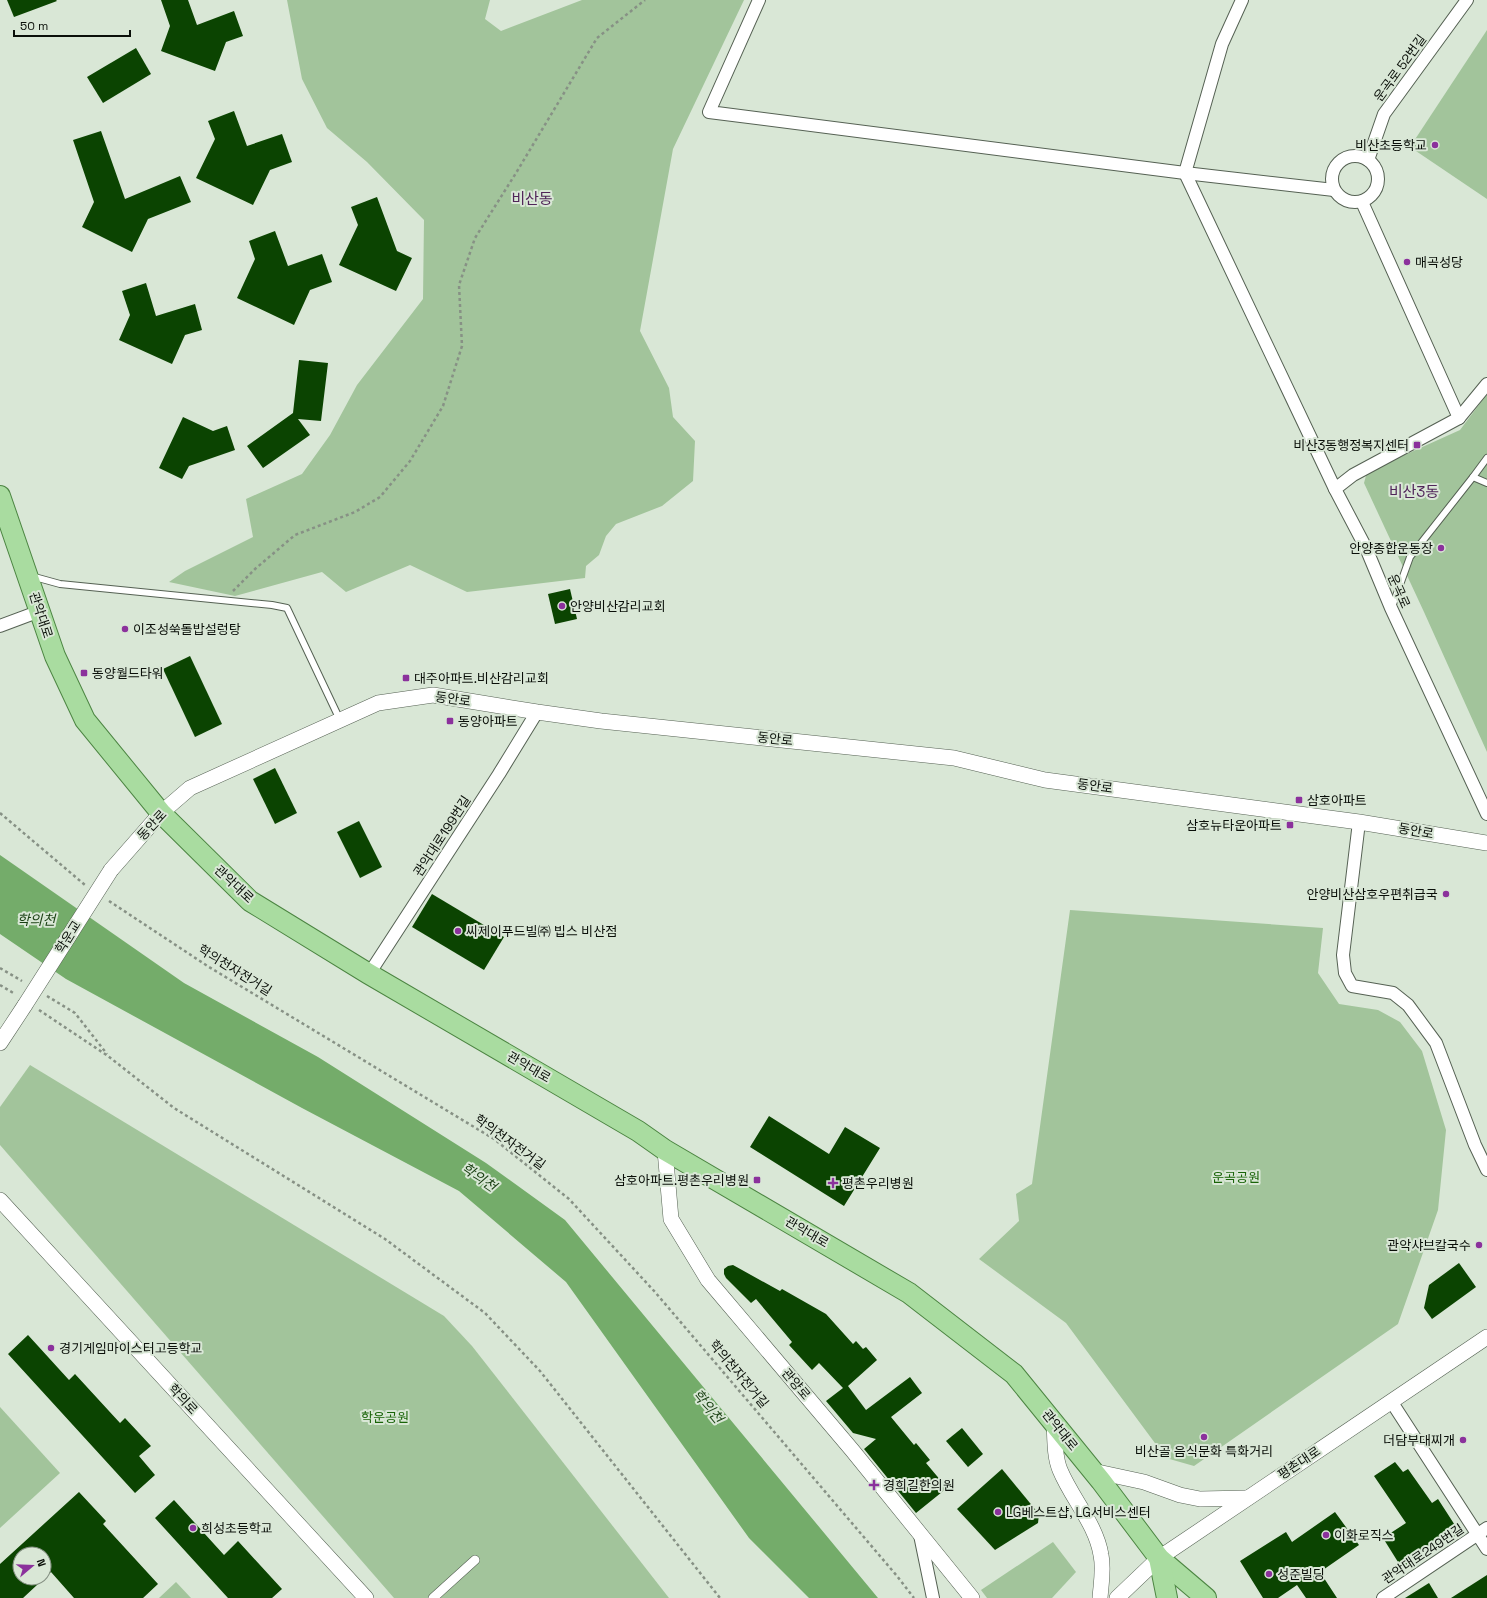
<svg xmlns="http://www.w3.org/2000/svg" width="1487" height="1598" font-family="'Space Grotesk','Noto Sans KR',sans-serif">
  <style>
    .green { fill: #a2c49b }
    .water { fill: #74ac6a }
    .building { fill: #0b4401; fill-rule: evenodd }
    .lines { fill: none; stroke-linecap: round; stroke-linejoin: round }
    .service-casing { stroke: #556153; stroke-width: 8 }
    .pedestrian-casing { stroke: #556153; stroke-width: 10 }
    .minor-casing { stroke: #556153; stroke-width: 14 }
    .tertiary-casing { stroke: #556153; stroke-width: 16 }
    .primary-casing { stroke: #4c8542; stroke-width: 22 }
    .path { stroke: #879185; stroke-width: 2.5; stroke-dasharray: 3 3; stroke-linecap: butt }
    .service { stroke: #fff; stroke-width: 6 }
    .pedestrian { stroke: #fff; stroke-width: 9 }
    .minor { stroke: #fff; stroke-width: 12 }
    .tertiary { stroke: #fff; stroke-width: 15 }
    .primary { stroke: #a9dca0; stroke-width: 20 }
    .tertiary-bridge-casing { stroke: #556153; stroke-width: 16; stroke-linecap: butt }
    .tertiary-bridge { stroke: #fff; stroke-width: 15 }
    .poi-dot { fill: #8b319c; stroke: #d9e7d6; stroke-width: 1.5 }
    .labels { text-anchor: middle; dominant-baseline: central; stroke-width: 4; stroke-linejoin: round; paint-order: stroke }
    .street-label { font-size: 13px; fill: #0a0f09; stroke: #d9e7d6 }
    .poi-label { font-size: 13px; fill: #0a0f09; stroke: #d9e7d6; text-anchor: start }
    .park-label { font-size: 13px; fill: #196408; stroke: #d9e7d6 }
    .water-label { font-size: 14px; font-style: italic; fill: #193f12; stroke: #d9e7d6 }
    .quarter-label { font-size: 15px; fill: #502559; stroke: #d9e7d6 }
  </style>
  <rect width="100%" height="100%" fill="#d9e7d6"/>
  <g class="green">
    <polygon points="287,0 490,0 485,19 501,31 582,0 744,0 673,149 640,331 669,388 673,417 695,441 693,481 662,506 616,524 606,536 599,555 586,566 585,578 467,592 410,565 346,592 322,572 235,596 169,582 185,571 253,537 246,499 302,474 330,435 357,385 423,299 424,220 367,162 327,128 302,79"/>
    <polygon points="1487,30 1487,199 1410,147"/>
    <polygon points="1487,394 1487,752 1424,612 1364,483 1367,472 1460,430"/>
    <polygon points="1070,910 1323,928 1318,973 1339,1004 1378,1010 1400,1022 1422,1051 1446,1130 1438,1210 1398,1324 1194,1466 1166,1458 1066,1323 979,1259 1019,1221 1016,1194 1032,1184"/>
    <polygon points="30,1065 444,1316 472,1346 669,1598 394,1598 0,1145 0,1107"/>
    <polygon points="0,1407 60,1473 0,1528"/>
    <polygon points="1053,1542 1076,1572 1052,1598 987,1598 981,1590"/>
    <polygon points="176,1582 191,1598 159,1598"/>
  </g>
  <polygon class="water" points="0,855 184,983 318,1057 486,1163 565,1220 878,1598 809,1598 749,1538 566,1282 459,1191 302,1108 66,979 0,934"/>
  <g class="building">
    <polygon points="7,0 56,0 57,1 14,17"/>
    <polygon points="161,0 188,0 197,25 234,11 243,36 226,42 215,71 161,51 170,26"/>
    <polygon points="136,48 151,74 103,103 87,77"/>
    <polygon points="234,111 247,146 282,134 292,162 270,170 253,205 196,178 215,139 208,121"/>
    <polygon points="101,131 125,199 180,176 191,202 148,219 132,252 82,227 94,202 73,140"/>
    <polygon points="377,197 397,251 412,258 396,291 339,265 358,225 351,207"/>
    <polygon points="275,231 288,266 322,254 332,282 310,290 294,325 237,298 255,259 249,241"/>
    <polygon points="146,283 156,316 195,304 202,330 185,335 172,364 119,340 130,315 122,291"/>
    <polygon points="299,360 328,363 321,421 298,419 310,435 263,468 247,446 293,413"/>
    <polygon points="183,417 213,431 227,426 235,450 189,466 182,479 159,468"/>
    <polygon points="570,589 577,619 555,624 548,594"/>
    <polygon points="190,656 222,724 195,737 163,669"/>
    <polygon points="275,768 297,813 275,824 253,779"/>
    <polygon points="359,821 382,867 360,878 337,832"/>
    <polygon points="432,894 504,937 484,970 412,927"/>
    <polygon points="769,1116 829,1154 845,1127 880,1148 844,1206 750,1147"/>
    <polygon points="1459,1263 1476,1287 1432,1319 1424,1308 1429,1285"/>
    <polygon points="733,1265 780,1291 782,1289 826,1314 853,1344 856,1341 863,1349 866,1347 877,1360 848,1386 866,1410 910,1377 922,1393 891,1417 914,1445 916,1443 930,1460 926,1463 947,1488 916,1513 864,1449 876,1439 853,1433 826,1401 843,1388 819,1363 812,1370 789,1345 792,1342 756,1299 751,1303 726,1278 724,1274 724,1269 728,1266"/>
    <polygon points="28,1335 69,1380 75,1374 120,1423 125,1418 151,1446 139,1456 155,1475 135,1493 8,1354"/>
    <polygon points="962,1428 983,1454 968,1467 946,1441"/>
    <polygon points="1395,1462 1403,1472 1408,1469 1432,1503 1438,1499 1460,1533 1403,1570 1383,1538 1406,1523 1374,1476"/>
    <polygon points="1002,1469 1039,1514 1038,1523 995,1550 957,1509"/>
    <path d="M79 1492 106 1521 103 1524 158 1584 143 1598H74L51 1572 23 1598H0V1564ZM20 1554H44V1578H20Z"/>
    <polygon points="174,1500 224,1555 238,1541 282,1589 272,1598 228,1598 155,1518"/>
    <polygon points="1335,1512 1359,1545 1320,1572 1337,1598 1306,1598 1297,1585 1278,1598 1263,1598 1240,1561 1286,1532 1292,1542"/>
    <polygon points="1487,1575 1487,1598 1451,1598"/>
    <polygon points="1429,1583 1438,1598 1405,1598"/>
  </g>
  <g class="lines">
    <defs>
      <g id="service">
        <polyline points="1473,477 1487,458"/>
        <polyline points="31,576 60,584 272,605 287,608 340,720"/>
        <polyline points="1392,607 1410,557 1473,477 1487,483"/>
      </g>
      <polyline id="pedestrian" points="433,1598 475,1560"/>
      <g id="minor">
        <polyline points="759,0 709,112 1185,173 1222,44 1242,0"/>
        <circle cx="1355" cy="179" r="23"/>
        <polyline points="1368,160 1384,114 1467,0"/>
        <polyline points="1185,173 1335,489"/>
        <polyline points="1185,173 1334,190"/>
        <polyline points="1362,202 1459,418"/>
        <polyline points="1487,384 1459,418 1353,475 1335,489 1366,548 1391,608 1487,814"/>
        <polyline points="0,626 40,611"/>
        <polyline points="1359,822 1343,955 1345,973 1352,986 1393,993 1408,1005 1436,1043 1475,1145 1487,1170"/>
        <polyline points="369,974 499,774 537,712"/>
        <polyline points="1391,1401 1487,1549"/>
        <polyline points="920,1535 933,1598"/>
        <polyline points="1383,1598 1487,1528"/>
      </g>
      <g id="tertiary">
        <polyline points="111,870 161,813 190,788 378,703 433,695 537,712 601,721 954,758 1045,780 1359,822 1487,843"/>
        <polyline points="0,1043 25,1005"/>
        <polyline points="665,1150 671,1219 708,1280 852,1450 972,1598"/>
        <polyline points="0,1200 366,1598"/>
        <path d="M1054 1422C1055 1437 1054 1456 1060 1470 1072 1499 1096 1524 1101 1555 1104 1569 1101 1584 1100 1598"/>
        <polyline points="1093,1471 1144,1482 1180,1495 1200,1499 1247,1498"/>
        <polyline points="1117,1598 1159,1558 1487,1337"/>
      </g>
      <g id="primary">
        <polyline points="0,496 55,656 85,720 161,813 250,901 369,974 638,1131 665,1150 909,1293 1014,1374 1101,1481 1159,1558 1206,1598"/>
        <polyline points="1159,1558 1167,1598"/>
      </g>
    </defs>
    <use href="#service" class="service-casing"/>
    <use href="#pedestrian" class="pedestrian-casing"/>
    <use href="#minor" class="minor-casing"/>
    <use href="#tertiary" class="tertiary-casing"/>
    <use href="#primary" class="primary-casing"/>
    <g class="path">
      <polyline points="233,591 255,569 295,535 355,512 380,497 410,461 443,406 462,346 459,285 475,238 516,173 597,38 645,0"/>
      <polyline points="0,813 85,885"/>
      <polyline points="109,901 209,967 494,1139 569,1199 655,1292 897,1576 914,1598"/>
      <polyline points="0,968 22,981"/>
      <polyline points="0,985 15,994"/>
      <polyline points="47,996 75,1013 107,1054"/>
      <polyline points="39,1010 108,1056 174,1108 385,1239 485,1313 540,1371 720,1598"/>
    </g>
    <use href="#service" class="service"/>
    <use href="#pedestrian" class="pedestrian"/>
    <use href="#minor" class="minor"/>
    <use href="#tertiary" class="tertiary"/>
    <use href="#primary" class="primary"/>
    <defs>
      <polyline id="tertiary-bridge" points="25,1005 111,870"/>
    </defs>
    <use href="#tertiary-bridge" class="tertiary-bridge-casing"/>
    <use href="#tertiary-bridge" class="tertiary-bridge"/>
  </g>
  <g class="poi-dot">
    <circle cx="1435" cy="145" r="4"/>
    <circle cx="1407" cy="262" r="4"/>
    <rect x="1413" y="441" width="8" height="8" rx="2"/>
    <circle cx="1441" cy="548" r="4"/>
    <circle cx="562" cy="606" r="4"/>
    <circle cx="125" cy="629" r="4"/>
    <rect x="80" y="669" width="8" height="8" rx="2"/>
    <rect x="402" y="674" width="8" height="8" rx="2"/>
    <rect x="446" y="717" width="8" height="8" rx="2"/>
    <rect x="1295" y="796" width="8" height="8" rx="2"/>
    <rect x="1286" y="821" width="8" height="8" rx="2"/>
    <circle cx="1446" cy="894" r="4"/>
    <circle cx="458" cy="931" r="4"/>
    <rect x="753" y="1176" width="8" height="8" rx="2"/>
    <path d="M831 1177h4v4h4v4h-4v4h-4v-4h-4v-4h4z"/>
    <circle cx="1479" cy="1245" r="4"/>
    <circle cx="51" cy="1348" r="4"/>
    <circle cx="1204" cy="1437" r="4"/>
    <circle cx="1463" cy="1440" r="4"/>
    <path d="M872 1479h4v4h4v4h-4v4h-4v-4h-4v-4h4z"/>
    <circle cx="998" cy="1512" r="4"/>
    <circle cx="193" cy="1528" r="4"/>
    <circle cx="1326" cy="1535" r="4"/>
    <circle cx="1269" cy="1574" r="4"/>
  </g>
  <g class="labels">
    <g class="street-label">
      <text transform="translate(1400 68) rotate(-54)">운곡로 52번길</text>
      <text transform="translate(1399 591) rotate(66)">운곡로</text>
      <text transform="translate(41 615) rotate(72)">관악대로</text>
      <text transform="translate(453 699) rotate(8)">동안로</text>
      <text transform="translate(775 739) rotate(6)">동안로</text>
      <text transform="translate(1095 786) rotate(8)">동안로</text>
      <text transform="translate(152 825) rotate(-47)">동안로</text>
      <text transform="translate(1416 831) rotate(10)">동안로</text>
      <text transform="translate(442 836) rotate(-57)">관악대로199번길</text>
      <text transform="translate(234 884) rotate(43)">관악대로</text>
      <text transform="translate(68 937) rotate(-58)">학운교</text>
      <text transform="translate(235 970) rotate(32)">학의천자전거길</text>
      <text transform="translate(529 1067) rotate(30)">관악대로</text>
      <text transform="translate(510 1142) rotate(36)">학의천자전거길</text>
      <text transform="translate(807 1232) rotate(30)">관악대로</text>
      <text transform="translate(739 1374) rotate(50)">학의천자전거길</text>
      <text transform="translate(796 1384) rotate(50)">관양로</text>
      <text transform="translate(183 1399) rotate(47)">학의로</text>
      <text transform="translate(1060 1430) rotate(51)">관악대로</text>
      <text transform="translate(1299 1463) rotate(-34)">평촌대로</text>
      <text transform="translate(1423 1554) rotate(-34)">관악대로249번길</text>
    </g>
    <g class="poi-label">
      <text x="1427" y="145" text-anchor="end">비산초등학교</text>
      <text x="1415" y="262">매곡성당</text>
      <text x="1409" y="445" text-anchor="end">비산3동행정복지센터</text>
      <text x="1433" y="548" text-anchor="end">안양종합운동장</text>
      <text x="570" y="606">안양비산감리교회</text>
      <text x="133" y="629">이조성쑥돌밥설렁탕</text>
      <text x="92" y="673">동양월드타워</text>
      <text x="414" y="678">대주아파트.비산감리교회</text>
      <text x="458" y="721">동양아파트</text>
      <text x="1307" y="800">삼호아파트</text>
      <text x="1282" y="825" text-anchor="end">삼호뉴타운아파트</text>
      <text x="1438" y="894" text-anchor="end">안양비산삼호우편취급국</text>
      <text x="466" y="931">씨제이푸드빌㈜ 빕스 비산점</text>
      <text x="749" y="1180" text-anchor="end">삼호아파트.평촌우리병원</text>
      <text x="842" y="1183">평촌우리병원</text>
      <text x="1471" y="1245" text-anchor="end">관악샤브칼국수</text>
      <text x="59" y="1348">경기게임마이스터고등학교</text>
      <text x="1455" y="1440" text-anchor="end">더담부대찌개</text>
      <text x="1204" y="1451" text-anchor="middle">비산골 음식문화 특화거리</text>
      <text x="883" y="1485">경희길한의원</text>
      <text x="1006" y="1512">LG베스트샵, LG서비스센터</text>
      <text x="201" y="1528">희성초등학교</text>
      <text x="1334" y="1535">이화로직스</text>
      <text x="1277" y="1574">성준빌딩</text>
    </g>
    <g class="park-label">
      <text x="1236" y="1177">운곡공원</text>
      <text x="385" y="1417">학운공원</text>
    </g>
    <g class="water-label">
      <text x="36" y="920">학의천</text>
      <text transform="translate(479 1177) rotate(35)">학의천</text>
      <text transform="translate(708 1406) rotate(51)">학의천</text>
    </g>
    <g class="quarter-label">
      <text x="532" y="198">비산동</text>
      <text x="1414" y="491">비산3동</text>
    </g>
  </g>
  <g transform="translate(32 1566) rotate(71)"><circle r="19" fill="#d9e7d6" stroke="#869184"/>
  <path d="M0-3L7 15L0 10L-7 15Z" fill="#8b319c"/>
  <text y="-6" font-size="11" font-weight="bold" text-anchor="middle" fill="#0a0f09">N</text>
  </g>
  <path d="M14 30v6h116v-6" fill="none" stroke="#0a0f09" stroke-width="2"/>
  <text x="20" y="30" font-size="12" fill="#0a0f09" stroke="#d9e7d6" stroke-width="3" paint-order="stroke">50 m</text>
</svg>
